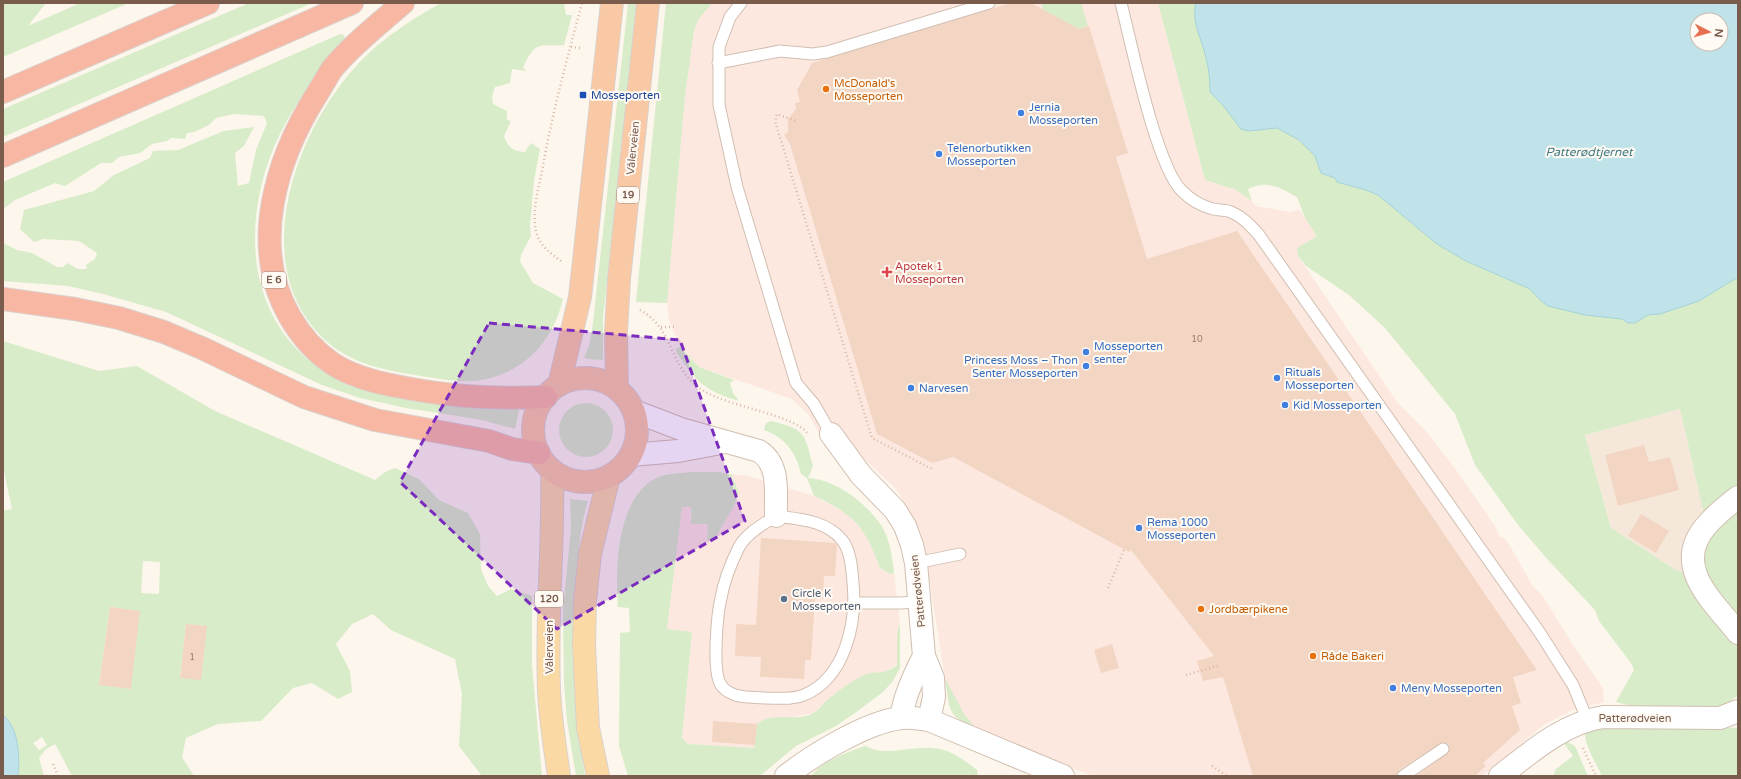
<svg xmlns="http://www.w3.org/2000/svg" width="1741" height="779" font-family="'Varela Round',sans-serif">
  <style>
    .residential { fill: #f5e8da }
    .commercial { fill: #fde8e0 }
    .green { fill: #d8ecc9; fill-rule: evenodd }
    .water { fill: #bfe3e8; stroke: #a5d3da; fill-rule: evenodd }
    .building { fill: #f3d5c3 }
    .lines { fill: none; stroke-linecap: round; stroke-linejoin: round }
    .service-casing { stroke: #d1beb0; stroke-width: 13 }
    .minor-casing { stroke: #d1beb0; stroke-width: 24 }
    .primary-casing { stroke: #dad1cd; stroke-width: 24 }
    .trunk-casing { stroke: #dad1cd; stroke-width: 24 }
    .motorway-casing { stroke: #dad1cd; stroke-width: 24 }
    .path { stroke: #d9b8a5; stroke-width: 2.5; stroke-dasharray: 1 3; stroke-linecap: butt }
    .service { stroke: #fff; stroke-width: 11 }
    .minor { stroke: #fff; stroke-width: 22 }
    .primary { stroke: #fbd9a5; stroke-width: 22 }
    .trunk { stroke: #f9c8a4; stroke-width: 22 }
    .motorway { stroke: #f7b7a3; stroke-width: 22 }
    .marked { fill: #7b2cbf; fill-opacity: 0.2; stroke: #7b2cbf; stroke-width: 3; stroke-dasharray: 8 5; stroke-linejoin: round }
    .food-dot { fill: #e8710a; stroke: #fffaf3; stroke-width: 1.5 }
    .transit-dot { fill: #1a4fb4; stroke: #fffaf3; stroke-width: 1.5 }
    .shop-dot { fill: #3f7fe0; stroke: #fffaf3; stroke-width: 1.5 }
    .health-dot { fill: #e0444e; stroke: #fffaf3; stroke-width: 1.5 }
    .service-dot { fill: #5c6f8a; stroke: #fffaf3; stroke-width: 1.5 }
    .labels { text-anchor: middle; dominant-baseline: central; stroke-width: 4; stroke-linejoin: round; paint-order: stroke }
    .number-label { font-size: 9px; fill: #987a6a }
    .shield { fill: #fffaf3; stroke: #a28b7f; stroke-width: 1 }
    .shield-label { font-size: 10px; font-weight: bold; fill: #7a5c4d }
    .food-label { font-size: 11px; fill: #c56008; stroke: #fffaf3; text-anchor: start }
    .transit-label { font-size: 11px; fill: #164399; stroke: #fffaf3; text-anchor: start }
    .shop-label { font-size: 11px; fill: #366cbe; stroke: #fffaf3; text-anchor: start }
    .street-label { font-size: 11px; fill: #7a5c4d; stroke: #fffaf3 }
    .health-label { font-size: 11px; fill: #be3a42; stroke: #fffaf3; text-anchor: start }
    .service-label { font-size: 11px; fill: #4e5e75; stroke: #fffaf3; text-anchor: start }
    .water-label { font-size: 12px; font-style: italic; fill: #437c86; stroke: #fffaf3 }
  </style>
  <rect width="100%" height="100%" fill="#fdf6ec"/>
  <polygon class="residential" points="1680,409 1704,515 1688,540 1682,561 1687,574 1676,570 1611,528 1585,435"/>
  <g class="commercial">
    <polygon points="712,3 1158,3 1205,180 1236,190 1252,201 1255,206 1291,212 1299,209 1317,236 1297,248 1298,256 1397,402 1425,430 1457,471 1495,526 1500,537 1504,538 1510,546 1532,585 1542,595 1573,645 1603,688 1604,702 1573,710 1545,724 1482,776 1092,776 977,730 955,717 949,703 922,534 896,489 859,454 823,440 808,414 792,399 699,367 680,347 669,320 667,303 685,96 694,31 698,20"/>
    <polygon points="731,474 748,476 814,496 846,513 864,532 871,544 880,568 890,574 894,573 900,623 897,634 897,664 885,673 867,674 825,701 814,713 757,724 754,749 688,744 682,738 692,633 667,629 682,506 691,507 690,519 708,526 714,540 738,498 739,492"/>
  </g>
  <g class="green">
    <polygon points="3,3 46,3 28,26 80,3 129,3 3,57"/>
    <polygon points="249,3 312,3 3,137 3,109"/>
    <path d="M441 3H564L566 15H572L564 45C537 46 536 41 523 67L526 71 512 69 510 83 495 87 492 97 493 104 507 111V120L511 121 504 136C508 148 513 151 525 152L531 143 540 149 534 181 530 225 531 236 521 255 520 261 533 283 563 299C552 345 519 378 471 381 453 382 433 378 415 375 382 370 347 362 323 338 249 266 293 140 350 73 374 44 408 21 441 3Z"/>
    <polygon points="628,3 637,3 603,318 603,360 587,359 584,357 589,346 593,323"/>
    <polygon points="666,3 712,3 698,20 694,31 685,96 667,303 636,302"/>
    <polygon points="1041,3 1081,3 1088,26 1079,29 1043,10"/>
    <path d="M1158 3H1317L1315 156 1322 173 1335 178 1738 239V488L1704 515 1680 409 1585 435 1611 528 1676 570 1687 574 1738 645V695L1727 704 1713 709 1636 707 1616 702 1634 670 1631 663 1599 621 1595 610 1549 561 1518 525 1475 465 1455 414 1385 328 1349 295 1306 266 1298 256 1297 248 1317 236 1305 218 1297 197C1279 187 1268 180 1248 189L1252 201 1236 190 1205 180Z"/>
    <path d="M340 34 344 35 345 39C318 73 291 107 274 147 241 226 247 322 324 371 333 377 343 384 353 387 371 393 391 396 409 399 445 405 480 412 517 408L519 411 515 429 482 420 406 408 360 398 322 385 166 312 103 294 68 286 3 281V243L17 250 32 253 57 267H63L67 263 78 269H87L86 265 95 259 97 253 79 241 43 239 34 242 20 229 24 210 94 191 114 175 150 158 153 151 178 150 224 131 254 127 244 146 235 153 238 186 249 183 256 150 267 123 264 116 234 114 216 118 209 125 194 132 187 133 185 139 171 138 167 141 152 144 140 153 119 157 112 163H101L65 186 55 183 15 200 3 209V182Z"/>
    <path d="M3 341 99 371 137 366 215 411 375 480 385 472 395 468 419 479 439 500 468 513 480 534 481 569 488 586 497 596 511 589 532 596V665L542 776H482L459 746 462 694 455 659 391 630 373 614 352 624 336 644 350 671 352 692 338 699 312 683 293 688 261 721 218 724 186 738 182 757 194 776H72L55 744 46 749 39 758 44 776H18C20 757 19 728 3 715V511L12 509 3 467ZM143 561 160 562 159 594 141 593ZM110 607 138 611 136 628 99 685ZM186 624 206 626 180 677ZM42 737 47 745 39 750 33 743Z"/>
    <path d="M680 347 699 367 734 380 730 383 733 393 739 401C704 391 696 381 676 352V348Z"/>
    <circle cx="586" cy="430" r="27"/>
    <path d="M771 421C806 430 804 432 813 466L808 478C835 479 866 503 881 525 890 539 892 556 894 573L890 574 880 568C865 527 854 514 814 496L807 478 801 474C797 453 784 437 764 430L766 423Z"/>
    <path d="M693 472H719L731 474 739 492 734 506 714 540H707L708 526 706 524H691V507H682L667 629 692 632 682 738 688 744 754 748 757 724C773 710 797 723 813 713 819 710 822 704 827 700 837 692 848 683 860 677 873 669 881 677 897 665V634L900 623V668L893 681 883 692 855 713 836 726 796 746 760 776H628L619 746 620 633 630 632 629 608 618 607C615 569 616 499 656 478 667 473 681 473 693 472Z"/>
    <path d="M570 499 588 501C581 523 579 546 577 570 570 639 574 707 585 776H576L567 721 564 683 563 611 571 527Z"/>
    <polygon points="1738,510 1738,620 1720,597 1701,565 1706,539"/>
    <path d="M945 678 964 714 977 730C946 715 950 710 945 678Z"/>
    <path d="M1694 726 1738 728V776H1602C1596 763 1584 745 1585 731L1596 727Z"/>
    <polygon points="1565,741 1575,746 1588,776 1553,776 1556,769 1573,756 1563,742"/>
    <path d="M865 746C886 757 910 746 933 748 950 749 964 760 977 770L978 776H811C824 760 846 753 865 746Z"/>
  </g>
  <g class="water">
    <path d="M1196 3H1736L1738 5V277L1699 301 1660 314 1648 315 1635 323H1628L1622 319 1585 315 1548 306 1541 301 1530 289 1466 261 1437 244 1378 195 1366 190 1337 182 1335 178 1321 173 1315 156 1299 140 1277 128 1249 131 1241 129 1222 104 1210 92C1210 80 1209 69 1206 58 1202 38 1191 24 1196 3ZM1697 20H1721V44H1697Z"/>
    <path d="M3 715C19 728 20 757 18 776H3Z"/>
  </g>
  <g class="building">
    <polygon points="1011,3 1031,3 1079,29 1089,26 1128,153 1116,157 1147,259 1237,231 1537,670 1513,677 1521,703 1512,706 1520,730 1483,763 1486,766 1475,776 1416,776 1449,752 1449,745 1443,742 1399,770 1396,776 1253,776 1223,677 1203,681 1197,661 1214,656 1131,550 1129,552 953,457 932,463 877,434 790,144 784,135 788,132 788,119 796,109 795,103 800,102 797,90 812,63"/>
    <polygon points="1644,445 1649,462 1670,457 1679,490 1618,506 1605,455"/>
    <polygon points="1641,514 1669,531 1656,553 1628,536"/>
    <polygon points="761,538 835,543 837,545 835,576 824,576 823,599 815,599 811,660 805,660 804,679 760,677 761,657 735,656 736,624 756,625"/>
    <polygon points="110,607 140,611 131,689 99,685"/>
    <polygon points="186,624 207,626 201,680 180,678"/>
    <polygon points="1112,644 1119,668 1101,673 1094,650"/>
    <polygon points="713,721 757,724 755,745 712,742"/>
  </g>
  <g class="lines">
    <defs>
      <g id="service">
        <polyline points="741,3 730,17 719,47 719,105 737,187 796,383 814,404 831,434"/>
        <path d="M1121 3C1131 42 1156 166 1182 191 1190 199 1201 206 1213 209 1218 210 1223 210 1228 211 1241 215 1250 225 1259 235L1540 633 1573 685 1587 719"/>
        <polyline points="718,63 780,51 813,54 827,52 989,3"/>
        <path d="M776 516C798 519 826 520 842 540 851 551 852 570 853 583 857 623 845 678 804 695 792 700 778 698 765 698 755 697 745 698 735 695 730 693 724 690 721 685 712 672 717 615 721 598 724 581 731 563 739 547 747 533 762 525 776 516Z"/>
        <polyline points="916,563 960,554"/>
        <polyline points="855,603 902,603 920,601"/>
        <polyline points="1403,776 1443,749"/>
      </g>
      <g id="minor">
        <path d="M634 411 681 429 759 451C781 465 775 493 776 516"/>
        <polyline points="831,434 861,475 895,510 905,526 912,545 916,563 924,656 933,678 934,697 929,720"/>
        <polyline points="631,455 678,451 721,443"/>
        <path d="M1738 497C1727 506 1715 515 1706 526 1671 567 1714 602 1738 633"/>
        <path d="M901 718C904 697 914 675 924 656"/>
        <path d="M786 776C814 754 867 722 901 718 911 717 920 719 929 720L1063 776"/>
        <path d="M1500 776C1531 752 1564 723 1603 717L1720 718 1738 711"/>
      </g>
      <g id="primary">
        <path d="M552 470C554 543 546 616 549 689 550 718 555 747 559 776"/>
        <polyline points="598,776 588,728 584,645 585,601 590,554 609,476"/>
      </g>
      <g id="trunk">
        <circle cx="585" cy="430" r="52"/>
        <polyline points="559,385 580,297 612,3"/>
        <polyline points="617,388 616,332 619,279 648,3"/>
      </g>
      <g id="motorway">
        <path d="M403 3C379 24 353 44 332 69 327 77 322 86 317 94 276 159 249 246 290 317 301 336 315 352 333 364 353 377 378 383 401 387 452 397 493 399 546 397"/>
        <polyline points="3,92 208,3"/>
        <polyline points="3,156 352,3"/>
        <polyline points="3,299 75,309 119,318 164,332 204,349 304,397 375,420 489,441 512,449 539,453"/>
      </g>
    </defs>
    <use href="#service" class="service-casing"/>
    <use href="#minor" class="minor-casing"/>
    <use href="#primary" class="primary-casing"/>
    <use href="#trunk" class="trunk-casing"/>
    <use href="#motorway" class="motorway-casing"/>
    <g class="path">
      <polyline points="571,47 580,48"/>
      <polyline points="795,121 777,114 775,121 872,438 934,470"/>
      <path d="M561 261C550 253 539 245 536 231 532 212 538 190 542 171 552 114 567 59 582 3"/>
      <path d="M640 310C676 330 668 369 704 391 730 407 794 415 807 433"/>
      <polyline points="661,327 677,327"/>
      <polyline points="1108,588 1124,550"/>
      <polyline points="1186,675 1220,665"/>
      <polyline points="1583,748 1596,776"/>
      <polyline points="53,764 58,776"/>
      <polyline points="1212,766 1227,776"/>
    </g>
    <use href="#service" class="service"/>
    <use href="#minor" class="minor"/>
    <use href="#primary" class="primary"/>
    <use href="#trunk" class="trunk"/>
    <use href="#motorway" class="motorway"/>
  </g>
  <path class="marked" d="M489 323 680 340 745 521 557 629 400 482Z"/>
  <g class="food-dot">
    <circle cx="826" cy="89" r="4"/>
    <circle cx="1201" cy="609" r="4"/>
    <circle cx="1313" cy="656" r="4"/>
  </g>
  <rect class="transit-dot" x="579" y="91" width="8" height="8" rx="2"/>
  <g class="shop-dot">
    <circle cx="1021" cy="113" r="4"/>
    <circle cx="939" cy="154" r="4"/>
    <circle cx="1086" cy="352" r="4"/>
    <circle cx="1086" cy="366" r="4"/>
    <circle cx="1277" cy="378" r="4"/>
    <circle cx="911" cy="388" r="4"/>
    <circle cx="1285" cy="405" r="4"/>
    <circle cx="1139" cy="528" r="4"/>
    <circle cx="1393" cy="688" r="4"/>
  </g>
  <path class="health-dot" d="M885 266h4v4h4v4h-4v4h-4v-4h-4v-4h4z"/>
  <circle class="service-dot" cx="784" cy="599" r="4"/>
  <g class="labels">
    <g class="number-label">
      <text x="1197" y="339">10</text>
      <text x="192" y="657">1</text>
    </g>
    <g class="shield">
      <rect x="617" y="187" width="22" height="16" rx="3"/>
      <rect x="262" y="272" width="24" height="16" rx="3"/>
      <rect x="535" y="591" width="28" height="16" rx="3"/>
    </g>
    <g class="shield-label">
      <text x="628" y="195">19</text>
      <text x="274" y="280">E 6</text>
      <text x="549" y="599">120</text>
    </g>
    <g class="food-label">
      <text x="834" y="83">McDonald's<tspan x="834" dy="13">Mosseporten</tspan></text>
      <text x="1209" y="609">Jordbærpikene</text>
      <text x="1321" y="656">Råde Bakeri</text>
    </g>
    <g class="transit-label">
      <text x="591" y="95">Mosseporten</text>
    </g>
    <g class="shop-label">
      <text x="1029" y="107">Jernia<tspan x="1029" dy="13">Mosseporten</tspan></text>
      <text x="947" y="148">Telenorbutikken<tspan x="947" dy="13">Mosseporten</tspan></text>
      <text x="1094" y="346">Mosseporten<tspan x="1094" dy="13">senter</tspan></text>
      <text x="1078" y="360" text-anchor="end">Princess Moss – Thon<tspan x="1078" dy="13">Senter Mosseporten</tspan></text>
      <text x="1285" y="372">Rituals<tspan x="1285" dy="13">Mosseporten</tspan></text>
      <text x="919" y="388">Narvesen</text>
      <text x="1293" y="405">Kid Mosseporten</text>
      <text x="1147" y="522">Rema 1000<tspan x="1147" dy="13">Mosseporten</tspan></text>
      <text x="1401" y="688">Meny Mosseporten</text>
    </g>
    <g class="street-label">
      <text transform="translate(633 148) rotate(-84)">Vålerveien</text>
      <text transform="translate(918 591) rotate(-96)">Patterødveien</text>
      <text transform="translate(549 647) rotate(-90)">Vålerveien</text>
      <text x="1635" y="718">Patterødveien</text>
    </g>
    <g class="health-label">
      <text x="895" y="266">Apotek 1<tspan x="895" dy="13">Mosseporten</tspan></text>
    </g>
    <g class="service-label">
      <text x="792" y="593">Circle K<tspan x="792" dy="13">Mosseporten</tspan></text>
    </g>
    <g class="water-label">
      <text x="1589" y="152">Patterødtjernet</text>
    </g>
  </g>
  <rect width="1741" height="779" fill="none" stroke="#7a5c4d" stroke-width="8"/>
  <g transform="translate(1709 32) rotate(96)"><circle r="19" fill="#fffaf3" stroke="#cabbb1"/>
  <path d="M0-3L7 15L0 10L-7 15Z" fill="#e76f51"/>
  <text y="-6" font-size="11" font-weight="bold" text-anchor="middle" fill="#7a5c4d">N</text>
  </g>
</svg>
